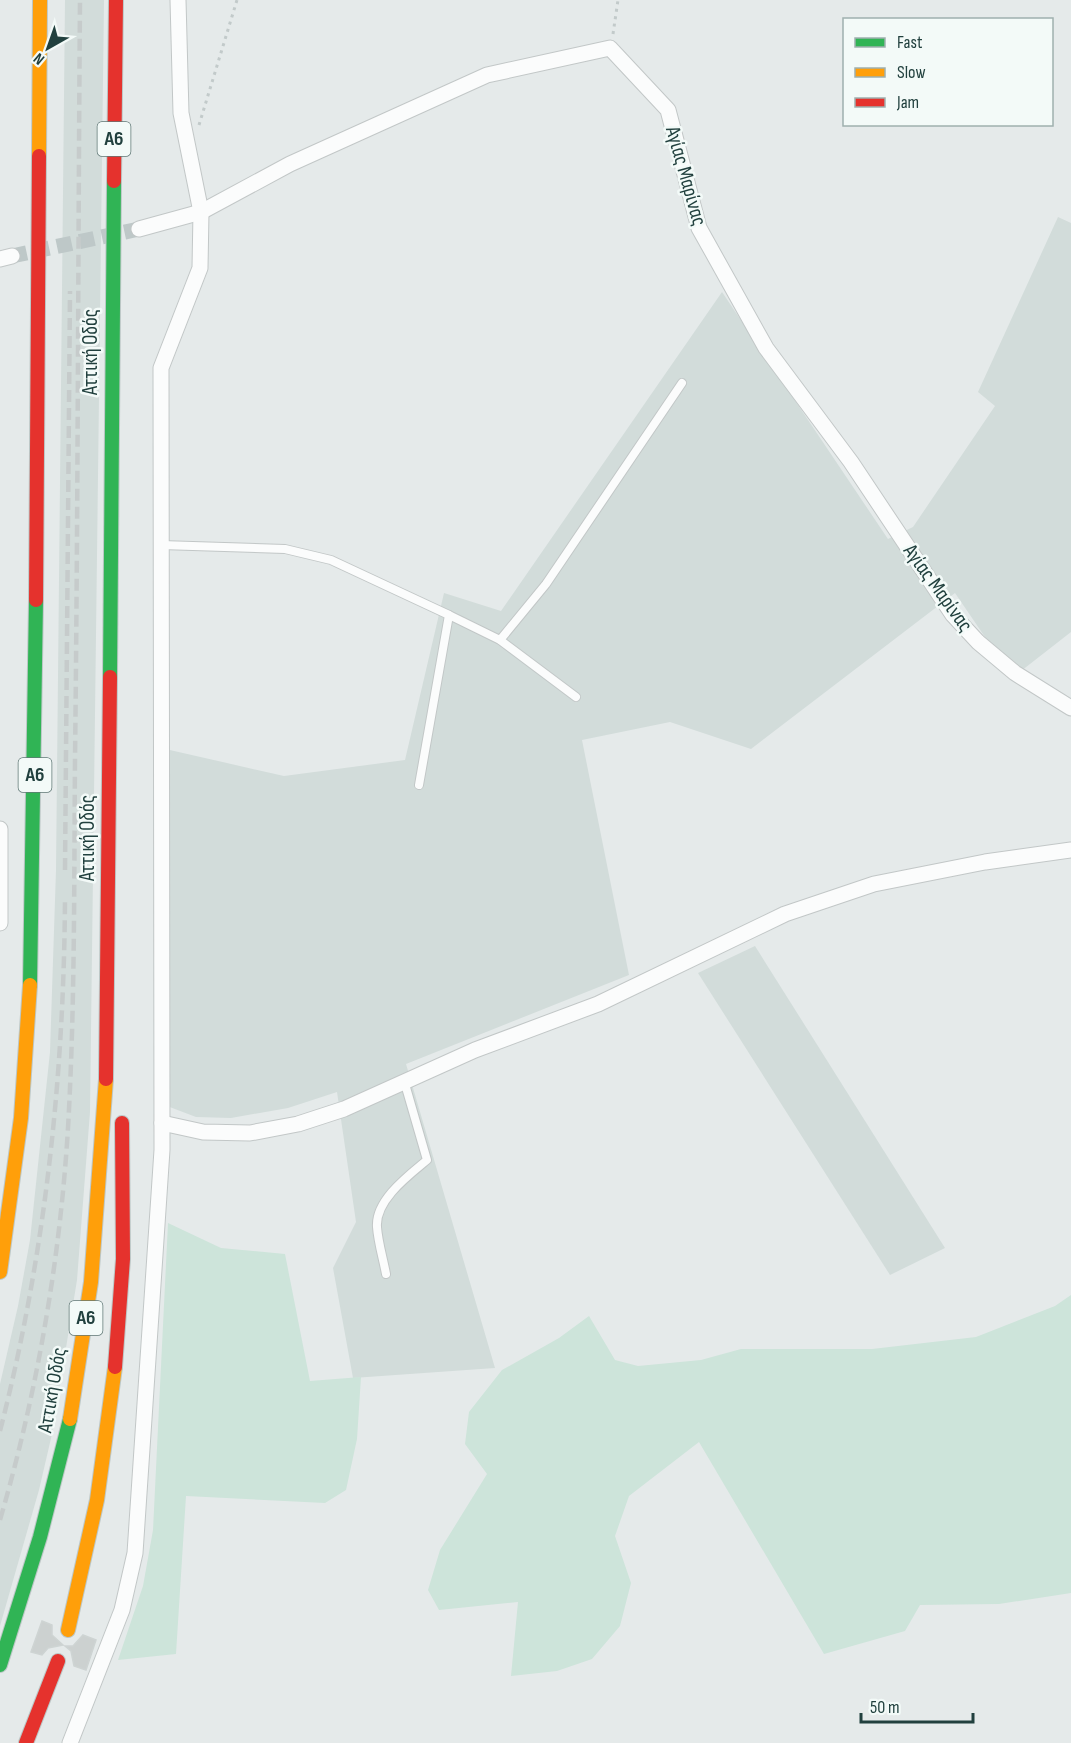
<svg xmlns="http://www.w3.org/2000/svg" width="1071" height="1743" font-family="'Sofia Sans Condensed',sans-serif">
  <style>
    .built { fill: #d2dcda }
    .green { fill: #cde4da }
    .building { fill: #ccd1d0; stroke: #ced4d3; stroke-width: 1.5 }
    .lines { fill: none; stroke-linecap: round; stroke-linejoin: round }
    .street-tunnel { stroke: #bec8c8; stroke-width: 15; stroke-dasharray: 15 8; stroke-linecap: butt }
    .lane-casing { stroke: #c2c7c7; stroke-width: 10 }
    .street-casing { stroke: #c2c7c7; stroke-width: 17 }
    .fast-casing { stroke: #bcc7c6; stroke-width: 16 }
    .slow-casing { stroke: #bcc7c6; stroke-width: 16 }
    .jam-casing { stroke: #bcc7c6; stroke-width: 16 }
    .path { stroke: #c2caca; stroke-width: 3; stroke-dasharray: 3 4.5; stroke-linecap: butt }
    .lane { stroke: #fbfcfc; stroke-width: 8 }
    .street { stroke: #fbfcfc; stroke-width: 15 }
    .fast { stroke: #30b455; stroke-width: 14 }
    .slow { stroke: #ff9f0a; stroke-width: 14 }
    .jam { stroke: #e5322d; stroke-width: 14 }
    .rail { stroke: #c6cbcb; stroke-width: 4.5; stroke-dasharray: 12 6; stroke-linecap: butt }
    .labels { text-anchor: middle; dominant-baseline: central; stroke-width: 5; stroke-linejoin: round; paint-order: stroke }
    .shield { fill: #f3faf8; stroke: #607876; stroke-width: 1.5 }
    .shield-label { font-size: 20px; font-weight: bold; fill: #21403e }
    .street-label { font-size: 21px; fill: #21403e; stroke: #f3faf8 }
  </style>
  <rect width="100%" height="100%" fill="#e5eaea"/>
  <g class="built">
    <polygon points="65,0 104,0 90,1112 77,1280 52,1434 39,1490 0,1626 0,1384 18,1306 30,1240 50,1052 56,870"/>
    <polygon points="1058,217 1071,223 1071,632 1021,671 985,637 955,593 751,749 670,722 582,740 629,975 406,1064 495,1368 353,1378 333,1268 356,1222 337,1092 288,1108 231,1118 196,1117 167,1106 161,748 284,776 405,760 444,593 501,611 722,292 888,539 913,527 995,406 978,392"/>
    <polygon points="755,946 945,1248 890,1275 698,973"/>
  </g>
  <g class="green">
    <polygon points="168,1223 221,1248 285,1254 310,1381 361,1377 357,1439 346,1490 325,1503 186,1496 176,1654 118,1660 143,1586 153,1530"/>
    <polygon points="1071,1295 1071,1593 999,1604 920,1605 905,1631 824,1654 699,1442 629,1496 615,1536 631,1583 620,1626 592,1659 557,1671 511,1676 518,1602 439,1610 428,1590 440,1550 487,1474 465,1444 469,1412 502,1370 559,1338 589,1316 615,1360 638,1366 701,1360 741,1349 872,1349 976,1337 1055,1306"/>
  </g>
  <g class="building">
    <polygon points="42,1621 52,1625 52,1635 63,1645 48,1648 42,1655 31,1652"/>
    <polygon points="83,1635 96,1640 86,1670 74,1666 71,1651 65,1646 73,1646"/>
  </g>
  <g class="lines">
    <polyline class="street-tunnel" points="12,256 139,229"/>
    <defs>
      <g id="lane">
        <polyline points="161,545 285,549 331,560 449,615 419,785"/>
        <polyline points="449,615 500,640 576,697"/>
        <polyline points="500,640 546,584 682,383"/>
        <path d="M386 1274C383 1258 378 1242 377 1227 375 1200 409 1175 427 1160L405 1084"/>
      </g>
      <g id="street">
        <polyline points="139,229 201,212 290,164 487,75 610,48 668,110 699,228 766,348 851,462 953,615 978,642 1015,673 1071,708"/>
        <polyline points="0,259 12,256"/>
        <polyline points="0,829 0,923"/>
        <polyline points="162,1123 203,1132 250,1133 298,1124 344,1109 475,1050 598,1004 785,914 874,884 985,862 1071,850"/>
        <polyline points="70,1743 122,1610 135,1553 162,1150 161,368 200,268 201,212 181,113 178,0"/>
      </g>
      <g id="fast">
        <polyline points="110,677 114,181"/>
        <polyline points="30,985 36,600"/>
        <polyline points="0,1665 40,1537 70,1419"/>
      </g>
      <g id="slow">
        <polyline points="39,156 40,0"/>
        <polyline points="0,1272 21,1118 30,985"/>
        <polyline points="70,1419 91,1282 106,1079"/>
        <polyline points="68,1630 97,1500 115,1367"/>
      </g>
      <g id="jam">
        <polyline points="114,181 116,0"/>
        <polyline points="36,600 39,156"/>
        <polyline points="106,1079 110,677"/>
        <polyline points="115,1367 123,1259 122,1123"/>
        <polyline points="26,1743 58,1661"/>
      </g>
    </defs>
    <use href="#lane" class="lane-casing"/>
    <use href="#street" class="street-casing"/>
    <use href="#fast" class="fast-casing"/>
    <use href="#slow" class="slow-casing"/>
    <use href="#jam" class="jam-casing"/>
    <g class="path">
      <polyline points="613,34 618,0"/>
      <polyline points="199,125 237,0"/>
    </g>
    <use href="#lane" class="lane"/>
    <use href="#street" class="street"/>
    <use href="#fast" class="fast"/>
    <use href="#slow" class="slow"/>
    <use href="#jam" class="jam"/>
    <g class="rail">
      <polyline points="65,870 70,291"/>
      <path d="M0 1431C45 1256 64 1078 65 897"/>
      <path d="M0 1520C37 1393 60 1260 68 1128 75 1005 74 882 75 760 78 506 78 253 80 0"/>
    </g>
  </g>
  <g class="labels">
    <g class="shield">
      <rect x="97.5" y="122" width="33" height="34" rx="4.5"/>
      <rect x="18.5" y="758" width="33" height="34" rx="4.5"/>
      <rect x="69.5" y="1301" width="33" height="34" rx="4.5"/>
    </g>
    <g class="shield-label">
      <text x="114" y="139">Α6</text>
      <text x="35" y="775">Α6</text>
      <text x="86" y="1318">Α6</text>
    </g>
    <g class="street-label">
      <text transform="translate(686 176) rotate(74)">Αγίας Μαρίνας</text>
      <text transform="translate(90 352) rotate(-90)">Αττική Οδός</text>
      <text transform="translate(938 588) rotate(54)">Αγίας Μαρίνας</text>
      <text transform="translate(87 838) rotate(-90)">Αττική Οδός</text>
      <text transform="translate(52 1390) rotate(-80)">Αττική Οδός</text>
    </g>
  </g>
  <rect x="843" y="18" width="210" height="108" fill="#f3faf8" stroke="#9fb0ae" stroke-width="1.5"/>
  <rect x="855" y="38" width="30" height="9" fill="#30b455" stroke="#9fb0ae" stroke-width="1.5"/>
  <text x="897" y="48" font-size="18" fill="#21403e">Fast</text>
  <rect x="855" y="68" width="30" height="9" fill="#ff9f0a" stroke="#9fb0ae" stroke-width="1.5"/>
  <text x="897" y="78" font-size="18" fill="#21403e">Slow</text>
  <rect x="855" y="98" width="30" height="9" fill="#e5322d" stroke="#9fb0ae" stroke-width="1.5"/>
  <text x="897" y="108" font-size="18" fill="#21403e">Jam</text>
  <g transform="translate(48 48) rotate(220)" stroke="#f3faf8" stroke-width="4.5" paint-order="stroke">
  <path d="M0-4.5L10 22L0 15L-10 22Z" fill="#21403e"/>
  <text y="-9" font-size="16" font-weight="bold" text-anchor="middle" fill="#21403e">N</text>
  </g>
  <path d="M861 1713v9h112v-9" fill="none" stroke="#21403e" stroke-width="3"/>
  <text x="870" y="1713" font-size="18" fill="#21403e" stroke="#f3faf8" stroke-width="4.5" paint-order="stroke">50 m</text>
</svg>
